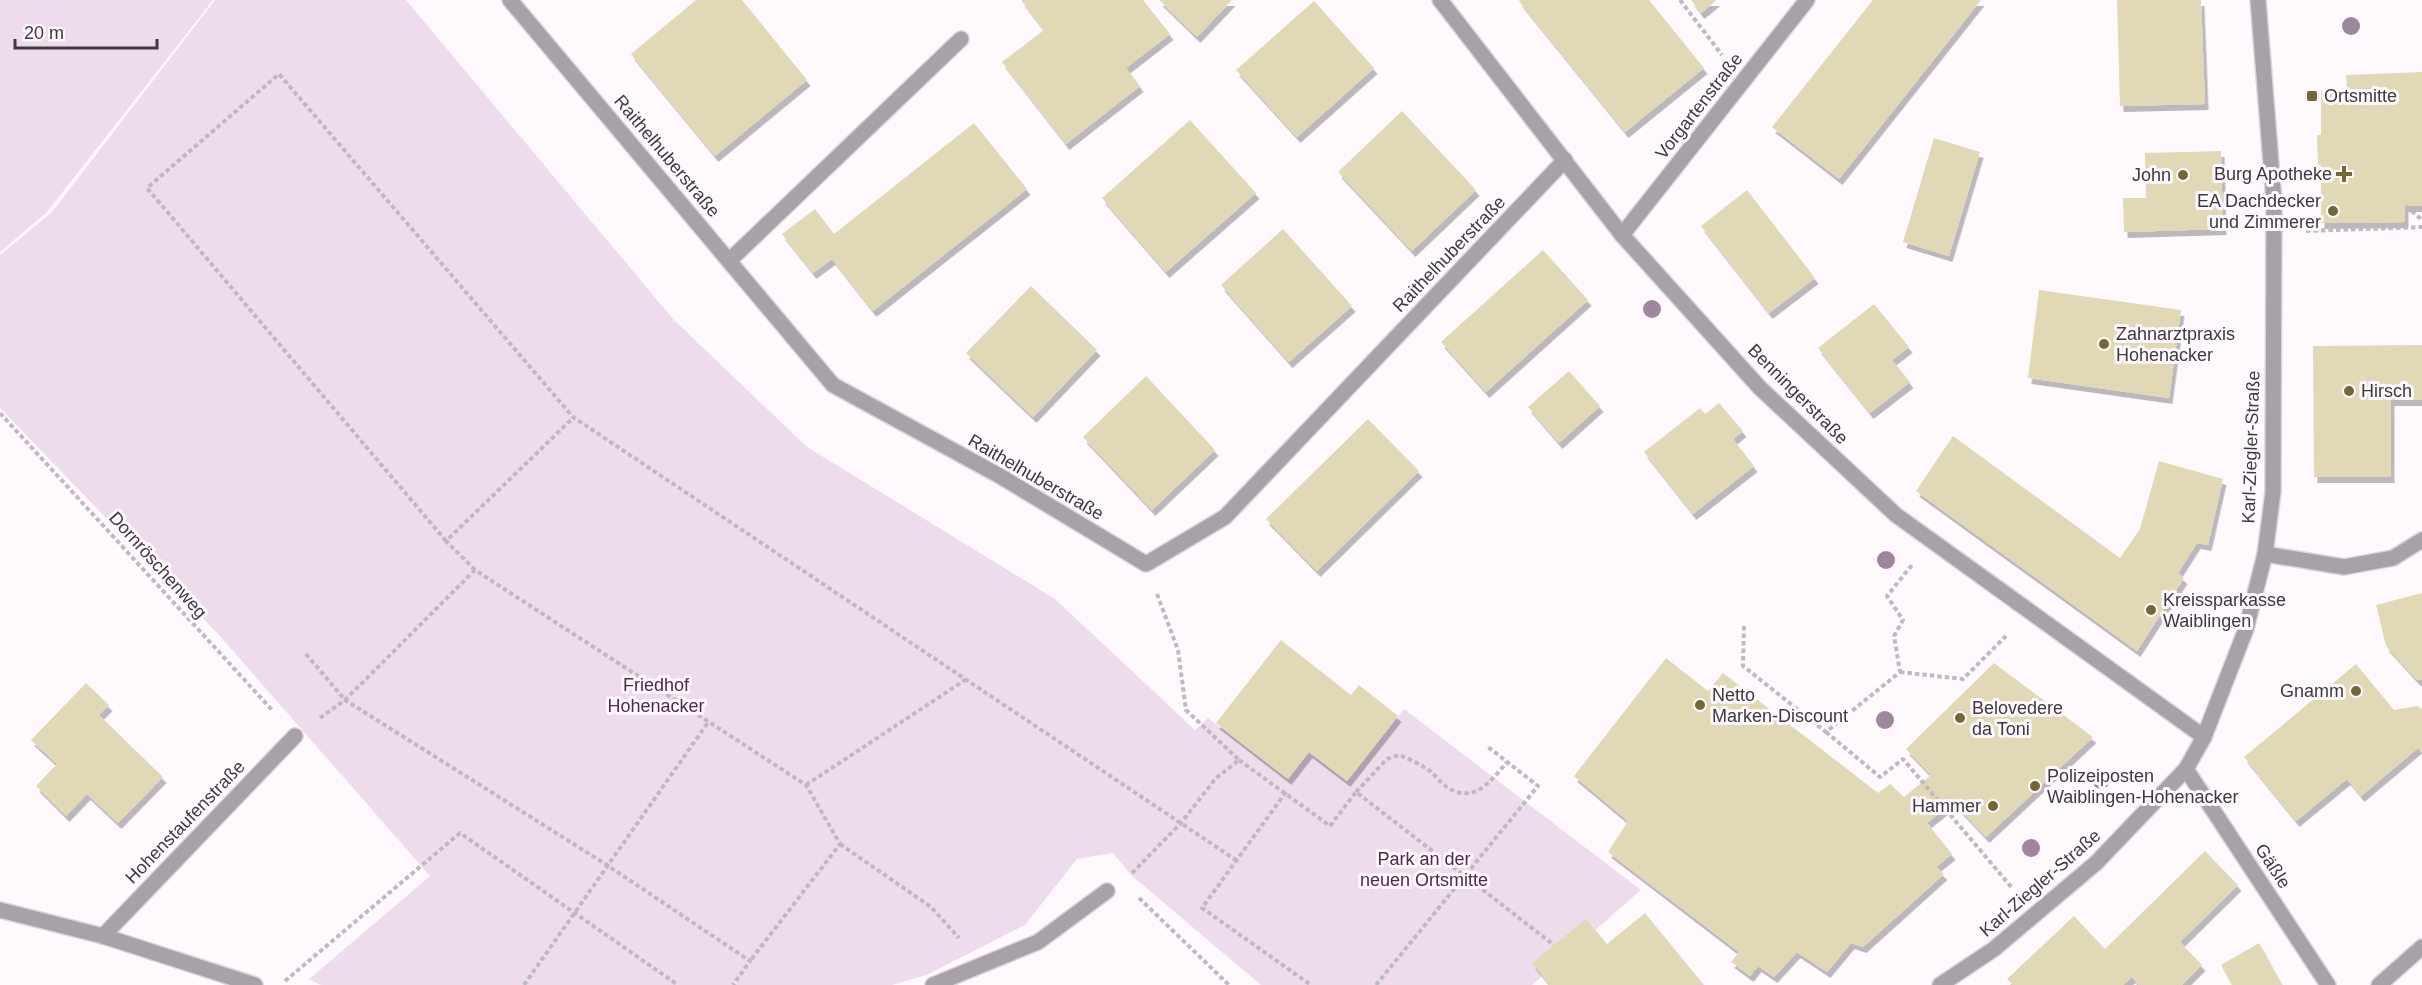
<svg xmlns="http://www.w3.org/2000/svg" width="2422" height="985" font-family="Helvetica,sans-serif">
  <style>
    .green { fill: #eedced }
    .building { fill: #e1d9b6; filter: url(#shadow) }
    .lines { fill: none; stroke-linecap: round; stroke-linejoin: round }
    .minor-casing { stroke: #dcd6db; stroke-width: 18 }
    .path { stroke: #bfbabf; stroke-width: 4; stroke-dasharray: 4.5 3; stroke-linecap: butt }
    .minor { stroke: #a8a2a8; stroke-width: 15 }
    .tree { fill: #9e879d }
    .poi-dot { fill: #736835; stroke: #fff9fe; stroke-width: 2 }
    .labels { text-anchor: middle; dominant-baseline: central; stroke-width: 6; stroke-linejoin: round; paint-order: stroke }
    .poi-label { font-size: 18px; fill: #3e393e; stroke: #fff9fe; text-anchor: start }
    .street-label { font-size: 18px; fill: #3e393e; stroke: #fff9fe }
    .park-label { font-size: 18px; fill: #4e294d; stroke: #fff9fe }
  </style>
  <defs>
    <filter id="shadow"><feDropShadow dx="3.5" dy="6" stdDeviation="0" flood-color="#0004"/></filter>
  </defs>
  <rect width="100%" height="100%" fill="#fff9fe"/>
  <g class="green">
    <polygon points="0,0 213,0 47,212 0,252"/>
    <polygon points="215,0 406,0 673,319 807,447 1055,599 1195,730 1208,718 1288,779 1309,752 1347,781 1404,709 1641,890 1532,985 1261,985 1131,875 1113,853 1077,859 1025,925 926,975 892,985 321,985 309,979 430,876 219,635 0,408 0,255 52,212"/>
  </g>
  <g class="building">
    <polygon points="696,0 742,0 807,80 715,156 631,54"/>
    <polygon points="1021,0 1143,0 1170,34 1126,68 1140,86 1066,144 1002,62 1044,30"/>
    <polygon points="1159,0 1232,0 1197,37"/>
    <polygon points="1520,0 1649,0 1704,68 1625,132 1519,1"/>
    <polygon points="1691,0 1717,0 1701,13"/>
    <polygon points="1873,0 1981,0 1839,179 1772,127"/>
    <polygon points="2117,0 2201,0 2205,104 2120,106"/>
    <polygon points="1314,1 1374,68 1297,137 1236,70"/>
    <polygon points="2422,72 2422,206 2405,206 2405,222 2321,223 2321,165 2318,165 2317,135 2321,135 2321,91 2347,91 2346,75"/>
    <polygon points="1402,111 1476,190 1412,251 1338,172"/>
    <polygon points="1190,120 1256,193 1166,272 1102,198"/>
    <polygon points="974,123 1027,189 873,311 832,259 813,273 782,234 815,209 834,234"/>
    <polygon points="1934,138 1980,152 1949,256 1903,242"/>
    <polygon points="2221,151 2223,229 2124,232 2123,198 2146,198 2145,153"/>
    <polygon points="1747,190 1815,278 1769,313 1701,226"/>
    <polygon points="1283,229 1352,306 1289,362 1221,285"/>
    <polygon points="1543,250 1588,300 1486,392 1441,342"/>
    <polygon points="1031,286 1097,350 1033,417 966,353"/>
    <polygon points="2039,290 2181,310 2169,398 2028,378"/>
    <polygon points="1874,304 1909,347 1892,360 1910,382 1870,413 1818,348"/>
    <polygon points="2422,345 2422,400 2391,400 2391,477 2314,477 2313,346"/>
    <polygon points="1569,371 1600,406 1559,443 1528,407"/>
    <polygon points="1146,376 1215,450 1152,510 1083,437"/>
    <polygon points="1719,403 1743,431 1733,439 1754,466 1693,514 1644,452 1700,408 1705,414"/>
    <polygon points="1368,419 1419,471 1317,571 1266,519"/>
    <polygon points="1953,436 2120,558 2140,529 2159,461 2223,479 2208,545 2197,543 2178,573 2184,578 2137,651 1916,491"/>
    <polygon points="2422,593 2422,679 2417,680 2386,646 2376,605"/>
    <polygon points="1281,640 1351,695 1359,685 1398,716 1347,781 1309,752 1288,779 1216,723"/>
    <polygon points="1666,658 1708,691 1723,673 1878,793 1890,784 1904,797 1931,775 1906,749 1994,663 2093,737 1986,837 1953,802 1927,823 1952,854 1936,867 1944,874 1863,947 1851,943 1827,972 1797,952 1774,977 1758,966 1750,976 1731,962 1739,952 1608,852 1628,821 1574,776"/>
    <polygon points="2356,664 2394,710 2417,706 2422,709 2422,753 2418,748 2361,796 2347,779 2296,821 2244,757"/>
    <polygon points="86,683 109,705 99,715 163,777 118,823 87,794 66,816 36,786 57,764 31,740"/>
    <polygon points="2205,851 2238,885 2180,942 2202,965 2182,985 2139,985 2132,977 2123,985 2013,985 2007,979 2074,916 2105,949"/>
    <polygon points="1645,913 1704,985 1550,985 1532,963 1586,919 1607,944"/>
    <polygon points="2259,943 2282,985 2232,985 2221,965"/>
  </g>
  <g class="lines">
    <defs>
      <g id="minor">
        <polyline points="510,0 833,385 1000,476 1146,564 1225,517 1565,160"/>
        <polyline points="1440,0 1622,235 1760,388 1896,515 2204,737"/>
        <polyline points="1622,235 1807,0"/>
        <polyline points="730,260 961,39"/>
        <polyline points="2265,554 2344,567 2393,558 2422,540"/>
        <polyline points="2186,769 2328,985"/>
        <polyline points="0,910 103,936 255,985"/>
        <polyline points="103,936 295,736"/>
        <polyline points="933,985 1038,942 1107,891"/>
        <polyline points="1940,985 1994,949 2096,863 2186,769 2204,737 2246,629 2265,554 2273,492 2274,201 2258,0"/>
        <polyline points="2379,985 2422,947"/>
      </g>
    </defs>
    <use href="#minor" class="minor-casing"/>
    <g class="path">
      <polyline points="1680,0 1722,55"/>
      <polyline points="2308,199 2321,199"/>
      <polyline points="2406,206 2422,220"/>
      <polyline points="2306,231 2422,227"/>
      <polyline points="0,413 273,711"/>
      <polyline points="446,541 147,188 279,74 573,417 1236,860"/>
      <polyline points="475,570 446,541 573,418"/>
      <polyline points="1744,626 1743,666 1826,732 1900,672 1894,636 1903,620 1887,596 1912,565"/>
      <polyline points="306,654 345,700 475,570 806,785 840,844 750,961"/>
      <polyline points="1900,672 1963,679 2006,636"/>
      <polyline points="320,718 345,700 607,865 750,961 733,985"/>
      <polyline points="1826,732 1880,777 1903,759 2013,889"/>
      <polyline points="1239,760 1330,826 1356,792 1554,945"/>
      <polyline points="806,785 965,680"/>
      <polyline points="1286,792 1202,908 1311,985"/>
      <path d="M1356 792 1387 759 1399 755C1409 759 1420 764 1429 770 1436 776 1442 785 1450 789 1475 803 1492 780 1507 762"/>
      <polyline points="840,844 931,907 959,938"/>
      <polyline points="1132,873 1181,823 1216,778 1239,760 1186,710 1178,650 1157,594"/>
      <polyline points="1139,898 1229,985"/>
      <polyline points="285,981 460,833 678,985"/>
      <polyline points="524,985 709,721"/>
      <polyline points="1376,985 1538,786 1488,747"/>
    </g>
    <use href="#minor" class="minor"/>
  </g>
  <g class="tree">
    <circle cx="2351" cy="26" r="9"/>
    <circle cx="1652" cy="309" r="9"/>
    <circle cx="1886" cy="560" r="9"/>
    <circle cx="1885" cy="720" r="9"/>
    <circle cx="2101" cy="780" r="9"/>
    <circle cx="2031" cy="848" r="9"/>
  </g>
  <g class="poi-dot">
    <rect x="2306" y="90" width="12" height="12" rx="3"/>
    <path d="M2341 165h6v6h6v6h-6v6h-6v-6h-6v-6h6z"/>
    <circle cx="2183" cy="175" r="6"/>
    <circle cx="2333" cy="211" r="6"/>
    <circle cx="2104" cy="344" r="6"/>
    <circle cx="2349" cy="391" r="6"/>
    <circle cx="2151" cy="610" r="6"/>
    <circle cx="2356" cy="691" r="6"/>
    <circle cx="1700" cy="705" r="6"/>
    <circle cx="1960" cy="718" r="6"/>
    <circle cx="2035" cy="786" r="6"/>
    <circle cx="1993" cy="806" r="6"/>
  </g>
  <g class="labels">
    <g class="poi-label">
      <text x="2324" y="96">Ortsmitte</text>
      <text x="2332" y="174" text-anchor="end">Burg Apotheke</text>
      <text x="2171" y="175" text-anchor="end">John</text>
      <text x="2321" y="201" text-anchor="end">EA Dachdecker<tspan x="2321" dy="21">und Zimmerer</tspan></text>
      <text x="2116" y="334">Zahnarztpraxis<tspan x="2116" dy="21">Hohenacker</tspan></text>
      <text x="2361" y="391">Hirsch</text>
      <text x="2163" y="600">Kreissparkasse<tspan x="2163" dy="21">Waiblingen</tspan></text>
      <text x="2344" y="691" text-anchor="end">Gnamm</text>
      <text x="1712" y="695">Netto<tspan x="1712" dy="21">Marken-Discount</tspan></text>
      <text x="1972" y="708">Belovedere<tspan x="1972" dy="21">da Toni</tspan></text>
      <text x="2047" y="776">Polizeiposten<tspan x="2047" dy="21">Waiblingen-Hohenacker</tspan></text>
      <text x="1981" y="806" text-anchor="end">Hammer</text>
    </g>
    <g class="street-label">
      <text transform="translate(1699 106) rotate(-52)">Vorgartenstraße</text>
      <text transform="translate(667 156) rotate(50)">Raithelhuberstraße</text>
      <text transform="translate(1449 254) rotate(-46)">Raithelhuberstraße</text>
      <text transform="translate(1798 394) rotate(45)">Benningerstraße</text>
      <text transform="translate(2251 447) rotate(-88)">Karl-Ziegler-Straße</text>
      <text transform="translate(1036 477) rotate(30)">Raithelhuberstraße</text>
      <text transform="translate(158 565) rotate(48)">Dornröschenweg</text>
      <text transform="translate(185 822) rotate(-46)">Hohenstaufenstraße</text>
      <text transform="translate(2273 866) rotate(57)">Gäßle</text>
      <text transform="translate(2040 883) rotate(-41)">Karl-Ziegler-Straße</text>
    </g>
    <g class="park-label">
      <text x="656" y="685">Friedhof<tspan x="656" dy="21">Hohenacker</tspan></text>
      <text x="1424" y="859">Park an der<tspan x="1424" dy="21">neuen Ortsmitte</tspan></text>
    </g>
  </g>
  <path d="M15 39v9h142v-9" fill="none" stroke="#3e393e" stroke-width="3"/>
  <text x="24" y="39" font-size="18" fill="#3e393e" stroke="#fff9fe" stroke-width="4.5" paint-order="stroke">20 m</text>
</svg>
